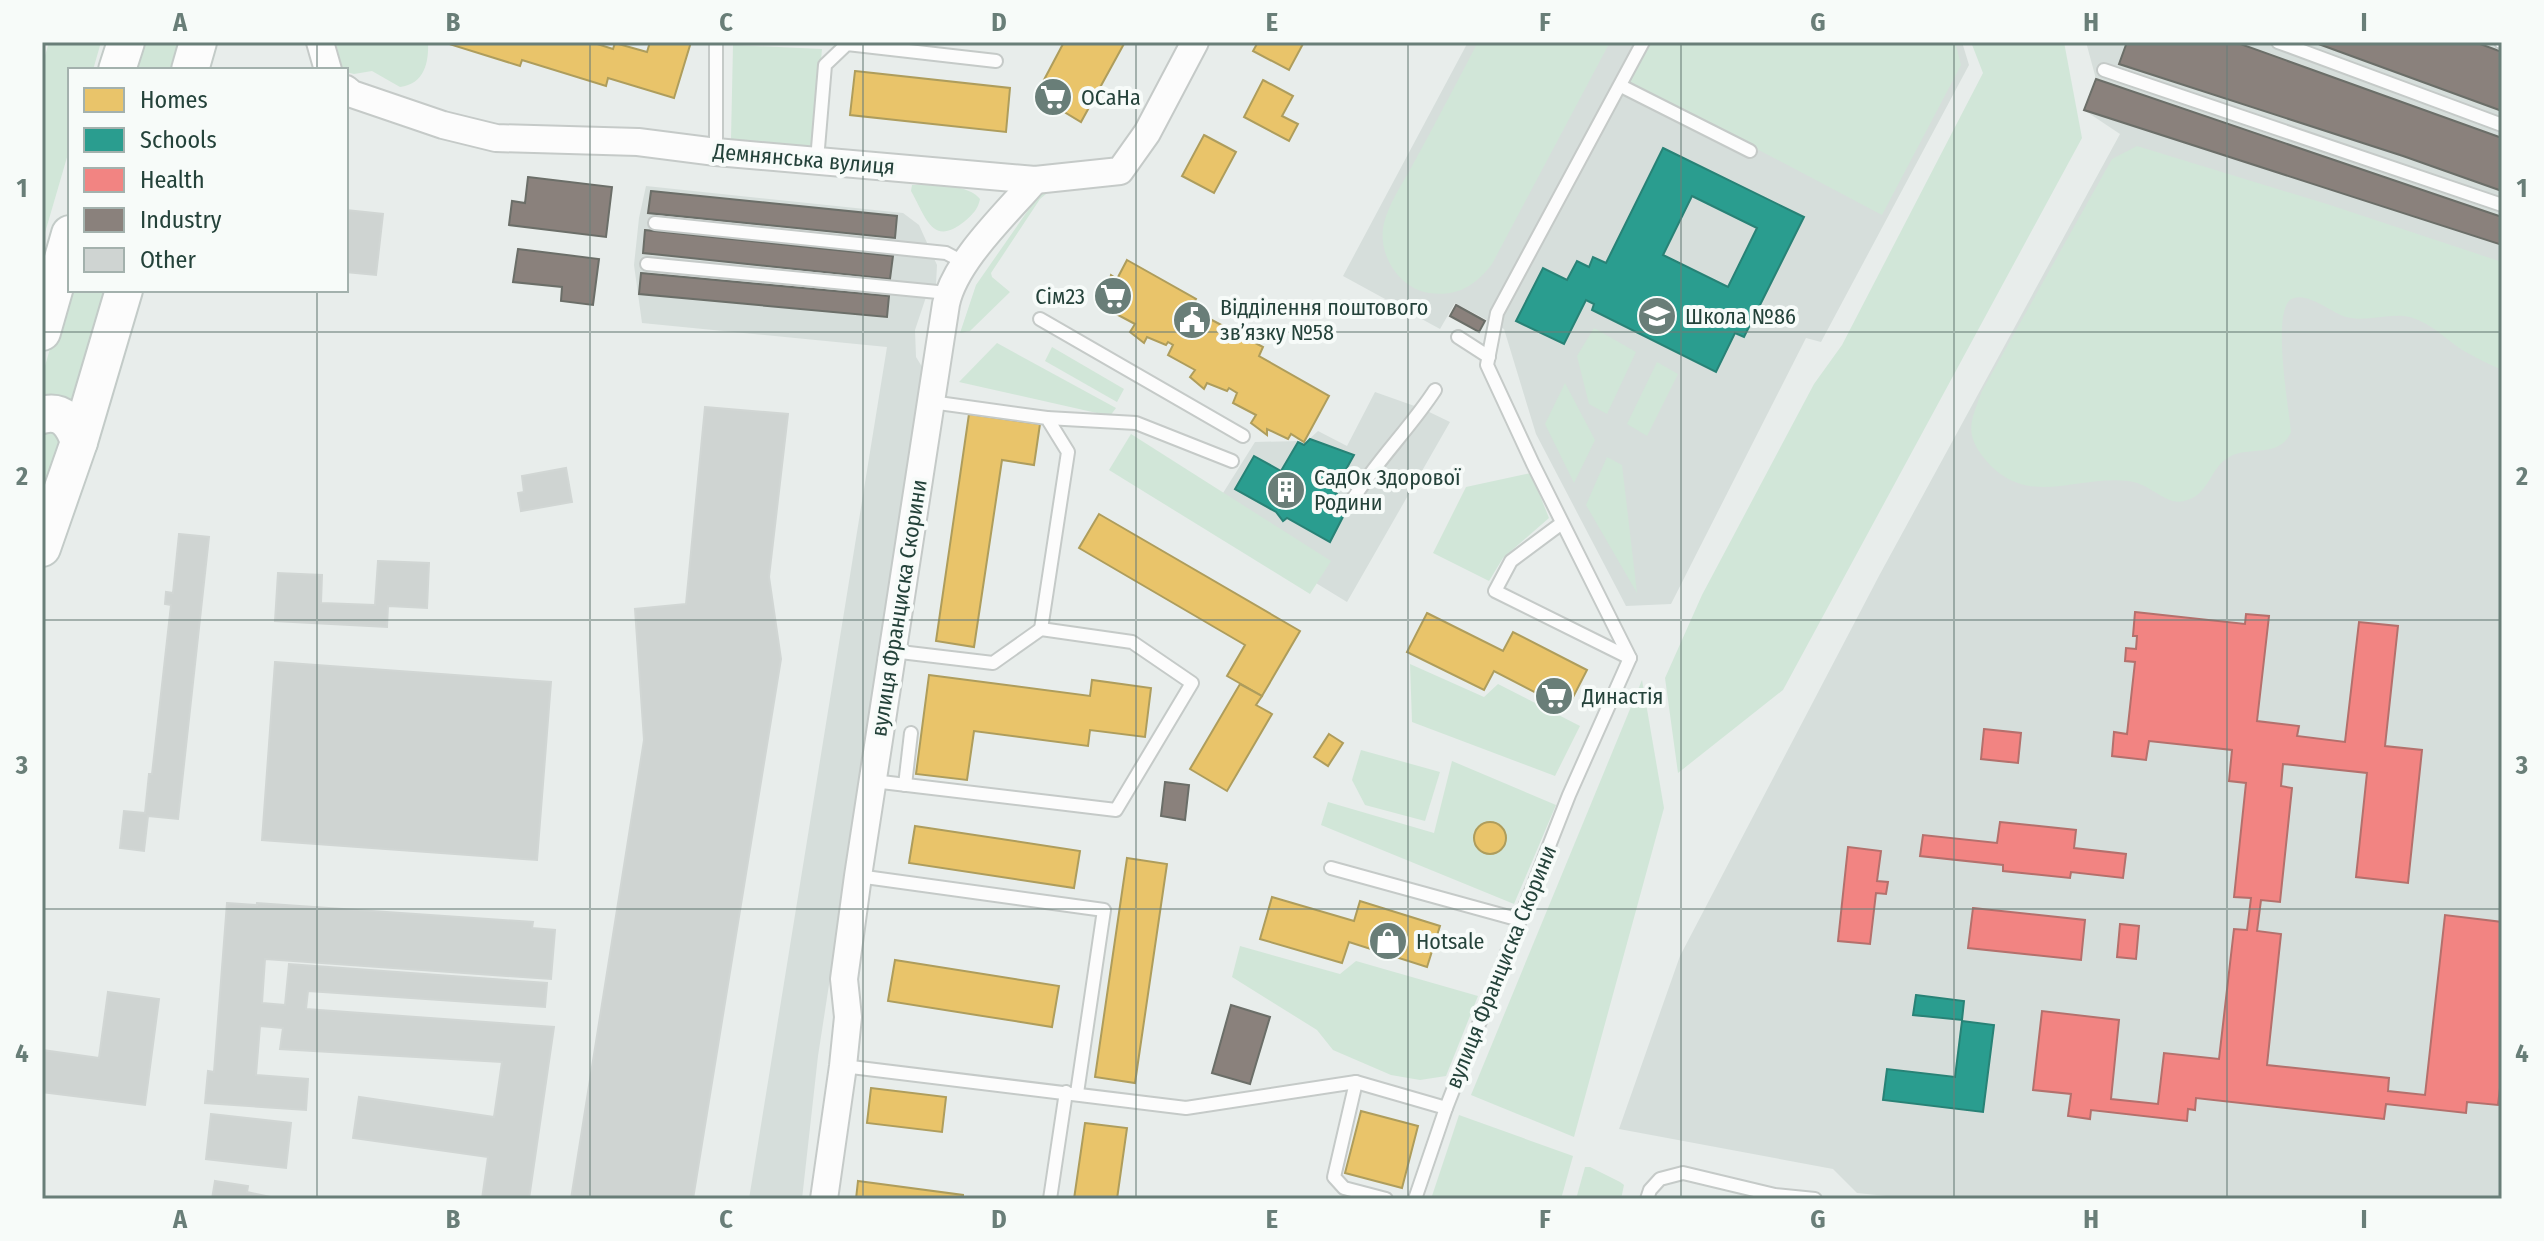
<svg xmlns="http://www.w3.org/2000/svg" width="2544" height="1241" font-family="'Fira Sans Condensed',sans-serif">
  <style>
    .built { fill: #d6dedb }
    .green { fill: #d1e6d8 }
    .homes { fill: #e9c46a; stroke: #ae9d5c; stroke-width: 2 }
    .schools { fill: #2a9d8f; stroke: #288276; stroke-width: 2; fill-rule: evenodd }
    .health { fill: #f28482; stroke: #b4706c; stroke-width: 2 }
    .industry { fill: #8a817c; stroke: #6b6e68; stroke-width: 2 }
    .building { fill: #cfd4d2; stroke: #d1d6d4; stroke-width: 2 }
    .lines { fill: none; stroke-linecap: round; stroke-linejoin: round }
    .service-casing { stroke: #c5cac8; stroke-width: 16 }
    .minor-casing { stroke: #c5cac8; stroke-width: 30 }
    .secondary-casing { stroke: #c3cbc8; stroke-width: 40 }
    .service { stroke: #fcfcfc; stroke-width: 12 }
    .minor { stroke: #fcfcfc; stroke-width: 26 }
    .secondary { stroke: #fcfcfc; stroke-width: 36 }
    .grid { fill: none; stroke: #697e78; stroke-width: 2; stroke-opacity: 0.55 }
    .labels { text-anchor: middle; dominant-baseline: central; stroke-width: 8; stroke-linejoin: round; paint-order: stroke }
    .poi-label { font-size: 22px; fill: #24423a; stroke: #f7fbf9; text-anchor: start }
    .street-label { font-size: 22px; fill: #24423a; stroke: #f7fbf9 }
    .neatline { fill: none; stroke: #697e78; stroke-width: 3 }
    .grid-label { font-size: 26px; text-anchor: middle; font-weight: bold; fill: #697e78 }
  </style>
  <rect width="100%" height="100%" fill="#e8edeb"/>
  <g class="built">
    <polygon points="1468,42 1962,42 1969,65 1821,342 1806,338 1671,604 1626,606 1536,434 1504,329 1455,303 1440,329 1343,276"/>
    <polygon points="2086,42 2502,42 2502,1199 1916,1199 1857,1193 1833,1169 1619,1129 1680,956 1880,574 2120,134 2084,110 2096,79"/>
    <polygon points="646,186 903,213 919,225 937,265 936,284 926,297 915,330 916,357 924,370 818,1056 802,1199 749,1199 887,347 642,323 634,265 639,218"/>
    <polygon points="1375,392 1423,409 1450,422 1347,602 1208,517 1255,442 1300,441 1305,443 1318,431 1347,446"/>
  </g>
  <g class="green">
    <polygon points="49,42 101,42 93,70 70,70 70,147 42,243 42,66"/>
    <polygon points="140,42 178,42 170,70 132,70"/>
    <path d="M336 42H428C429 63 424 84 400 87L372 71 354 74 346 72 340 64Z"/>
    <path d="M1478 42H1610L1492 264C1475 286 1457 297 1429 293 1401 289 1379 257 1383 229 1386 208 1401 186 1411 168 1434 126 1456 84 1478 42Z"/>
    <polygon points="1650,42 1955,42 1961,65 1882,215 1630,82"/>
    <polygon points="1971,42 2064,42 2082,138 1783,690 1678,773 1665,678 1702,595 1814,384 1842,345 1983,73"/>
    <polygon points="733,45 822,49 813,146 731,139"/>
    <path d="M2137 146 2330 205 2502 262V370C2489 364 2476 358 2464 351 2445 339 2435 326 2413 318 2392 311 2368 323 2346 317 2332 313 2305 289 2290 300 2272 315 2289 409 2291 432 2279 460 2247 444 2226 459 2210 470 2208 496 2184 501 2166 506 2150 483 2128 481 2075 475 2026 510 1984 458 1963 432 1972 419 1982 391L2112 159Z"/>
    <path d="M912 185C931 184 969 184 980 199 978 209 973 214 965 221 932 248 926 217 911 191Z"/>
    <polygon points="1049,188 1052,189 1040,199 991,273 992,277 1010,292 970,331 960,333 976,285 1040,193"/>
    <polygon points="70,281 70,290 105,290 71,408 42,402 42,376"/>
    <polygon points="1594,328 1636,352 1607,414 1589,404 1577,356"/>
    <polygon points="997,343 1116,408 1110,416 959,382"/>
    <polygon points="1052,347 1124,389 1117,402 1045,361"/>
    <polygon points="1657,362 1678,374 1647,436 1627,424"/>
    <polygon points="1565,383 1595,440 1574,483 1545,424"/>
    <polygon points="46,426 62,437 42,499 42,427"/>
    <polygon points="1131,434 1331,561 1310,594 1109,470"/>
    <polygon points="1607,457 1622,465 1637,593 1586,505"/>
    <polygon points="1531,473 1549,518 1503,558 1489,581 1433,553 1466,487"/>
    <polygon points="1410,664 1484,697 1498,684 1580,726 1555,776 1412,722"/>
    <polygon points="1642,680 1664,808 1574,1137 1471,1095"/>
    <polygon points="1361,750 1440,772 1425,821 1365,805 1352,780"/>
    <polygon points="1452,761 1556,805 1514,904 1321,825 1328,802 1434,833"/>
    <polygon points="1240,946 1340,974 1356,961 1478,996 1446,1076 1420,1080 1391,1075 1333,1050 1317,1030 1232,977"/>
    <polygon points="1459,1115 1573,1156 1561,1199 1431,1199"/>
    <polygon points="1585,1167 1590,1167 1620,1182 1624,1185 1621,1199 1576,1199"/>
  </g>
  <g class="homes">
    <polygon points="450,42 591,42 613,49 615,43 647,52 650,42 691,42 674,98 608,78 606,86 522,60 520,66 449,44"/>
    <polygon points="1064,42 1125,42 1081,122 1036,95"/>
    <polygon points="1258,42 1304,42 1289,70 1253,51"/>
    <polygon points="855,71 1010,88 1006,132 850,115"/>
    <polygon points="1263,80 1293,96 1282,116 1298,124 1289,141 1244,117"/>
    <polygon points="1204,135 1236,152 1214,193 1182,176"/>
    <polygon points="1127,260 1196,299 1191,309 1263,347 1259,356 1329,396 1304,442 1291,434 1288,439 1267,429 1267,435 1251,423 1256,415 1233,403 1237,393 1229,388 1227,391 1207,383 1204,389 1190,377 1195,370 1168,355 1173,345 1168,342 1166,345 1147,337 1144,343 1130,332 1135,324 1103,307 1111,289 1108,287 1111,275 1117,279"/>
    <polygon points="969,414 1040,424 1034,465 1002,460 974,647 936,641"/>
    <polygon points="1099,514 1300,631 1262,696 1227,676 1245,645 1079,548"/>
    <polygon points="1427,613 1503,651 1513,632 1587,670 1567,709 1494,671 1484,690 1407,652"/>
    <polygon points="929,675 1090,696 1092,680 1151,688 1145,737 1090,730 1088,746 974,731 967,780 916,774"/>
    <polygon points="1240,684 1262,696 1256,705 1272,714 1227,791 1190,769"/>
    <polygon points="1329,734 1343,743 1328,766 1314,757"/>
    <circle cx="1490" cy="838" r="16"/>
    <polygon points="915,826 1080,851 1074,888 909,863"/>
    <polygon points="1127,858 1167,864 1135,1083 1095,1077"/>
    <polygon points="1272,897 1354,921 1360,901 1440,926 1427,967 1349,942 1342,963 1260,939"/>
    <polygon points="895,960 1059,986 1052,1027 888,1001"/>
    <polygon points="871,1088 946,1097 942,1132 867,1123"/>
    <polygon points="1361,1111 1418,1126 1402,1188 1345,1173"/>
    <polygon points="1085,1123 1127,1128 1117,1199 1074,1199"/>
    <polygon points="858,1181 963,1195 963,1199 856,1199"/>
  </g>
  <g class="schools">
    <path d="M1663 148 1804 217 1744 337 1735 333 1716 372 1592 310 1594 304 1586 300 1564 344 1516 321 1543 268 1567 280 1577 261 1589 267 1593 257 1606 263ZM1692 196 1757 228 1728 287 1663 255Z"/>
    <polygon points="1310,439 1354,455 1334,491 1337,494 1334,501 1347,509 1330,542 1287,518 1283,521 1276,512 1235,489 1254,456 1281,471 1298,442 1304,445"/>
    <polygon points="1916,995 1964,1001 1962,1020 1913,1015"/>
    <polygon points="1962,1021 1994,1025 1983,1112 1883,1100 1887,1069 1955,1077"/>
  </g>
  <g class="health">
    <polygon points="2135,612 2245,624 2246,614 2269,616 2257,721 2299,726 2297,736 2345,742 2359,622 2398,626 2385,746 2422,750 2408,883 2356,877 2367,773 2283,764 2281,786 2292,788 2280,902 2261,900 2257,931 2281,934 2267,1065 2389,1078 2388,1091 2425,1095 2445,915 2502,922 2502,1070 2498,1105 2467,1102 2466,1113 2386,1104 2384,1119 2196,1098 2195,1110 2188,1109 2187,1121 2091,1110 2090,1119 2068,1116 2071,1094 2033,1090 2042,1011 2119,1020 2111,1099 2158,1104 2164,1053 2219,1059 2234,929 2247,930 2251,898 2234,897 2246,783 2229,781 2232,750 2149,741 2146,760 2112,756 2114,732 2127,734 2135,662 2125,661 2126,648 2136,649 2137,636 2133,636"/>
    <polygon points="1984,729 2021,733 2018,763 1981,759"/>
    <polygon points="2000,822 2076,830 2074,848 2126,854 2123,878 2071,872 2070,878 2003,871 2003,865 1920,856 1923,835 1997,843"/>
    <polygon points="1848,847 1881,851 1877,881 1888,882 1886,894 1876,893 1870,944 1838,941"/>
    <polygon points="1973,908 2085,920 2081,960 1968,948"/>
    <polygon points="2120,924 2139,926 2136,959 2117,957"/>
  </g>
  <g class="industry">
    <polygon points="2127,42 2235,42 2502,138 2502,191 2403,156 2119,64"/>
    <polygon points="2313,42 2475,42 2502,52 2502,111"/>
    <polygon points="2096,79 2502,217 2502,245 2084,110"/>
    <polygon points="528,177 612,187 606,237 509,225 512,201 525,203"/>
    <polygon points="651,191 897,216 895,238 648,213"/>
    <polygon points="645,230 893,256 890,279 643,253"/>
    <polygon points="518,249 599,259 593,305 561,301 562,287 513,282"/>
    <polygon points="641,273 889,296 887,317 639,294"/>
    <polygon points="1456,305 1485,321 1479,332 1450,316"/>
    <polygon points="1165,782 1189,785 1185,820 1161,816"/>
    <polygon points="1231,1005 1270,1017 1250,1084 1212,1073"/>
  </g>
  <g class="building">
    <polygon points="346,210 383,214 376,275 346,272"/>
    <polygon points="705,407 788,414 769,577 781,659 693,1199 571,1199 644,740 635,609 686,604"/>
    <polygon points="566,468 572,502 521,511 518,493 524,492 522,476"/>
    <polygon points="179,534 209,537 178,819 148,816 144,851 120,848 124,811 145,813 149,774 152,774 171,605 165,604 166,592 173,593"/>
    <polygon points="378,561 429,563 427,608 388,606 387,627 275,621 278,573 322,575 321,603 375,605"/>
    <polygon points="275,662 551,682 537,860 262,840"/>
    <polygon points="227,903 257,905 257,903 533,922 532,928 555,930 551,979 265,959 262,1003 285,1005 289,964 547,983 545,1007 308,991 306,1009 554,1027 529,1199 482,1199 488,1157 353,1138 359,1097 494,1117 502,1062 280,1049 283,1028 260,1026 256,1075 308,1079 306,1110 205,1103 208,1071 214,1072"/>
    <polygon points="108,992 159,999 145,1105 42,1092 42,1050 99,1058"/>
    <polygon points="211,1114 291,1123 286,1168 206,1159"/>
    <polygon points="215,1181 248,1186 247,1192 280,1199 212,1199"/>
  </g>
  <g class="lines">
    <defs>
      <g id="service">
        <polyline points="2278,42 2502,125"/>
        <polyline points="2501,42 2502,42"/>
        <polyline points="2104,70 2502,205"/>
        <polyline points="1621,86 1750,151"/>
        <polyline points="716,152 716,42"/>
        <polyline points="817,160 825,65 847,44 996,61"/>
        <polyline points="655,223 946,253 965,263"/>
        <polyline points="647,264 948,293"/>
        <polyline points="1040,319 1243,436"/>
        <polyline points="1458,337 1489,357"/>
        <polyline points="931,402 1047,418 1068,452 1041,629"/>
        <polyline points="1047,418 1136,423 1232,461"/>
        <path d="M1350 504C1374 463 1409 430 1435 390"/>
        <polyline points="1562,523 1511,561 1495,591 1630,658"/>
        <polyline points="873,781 1116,810 1192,683 1132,642 1041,629 993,663 892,651"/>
        <polyline points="905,785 911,733"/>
        <polyline points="1331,868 1520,920"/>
        <polyline points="858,876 1104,910 1077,1093"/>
        <polyline points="843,1066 1186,1108 1356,1082 1446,1108 1569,795 1630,658 1533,464 1487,365 1497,313 1643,42"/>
        <polyline points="1356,1082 1334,1177 1344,1188 1386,1199"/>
        <polyline points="1050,1199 1066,1092"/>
        <polyline points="1415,1199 1446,1108"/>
        <polyline points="1647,1199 1650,1190 1660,1179 1683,1173 1775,1195 1815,1199"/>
      </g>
      <g id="minor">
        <polyline points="320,42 328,70"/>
        <polyline points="346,89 352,94 443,125 496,138 638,142 716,152 1035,180 1120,171 1147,133 1195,42"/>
        <path d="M824 1199 843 1066 848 1017 844 979 858 876 946 304C955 261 1006 214 1035 180"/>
      </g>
      <g id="secondary">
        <polyline points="117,70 126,42"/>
        <polyline points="190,70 198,42"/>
        <polyline points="42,332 70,234"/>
        <path d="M42 415C62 409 73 423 79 442"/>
        <polyline points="42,548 79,442 124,290"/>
      </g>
    </defs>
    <use href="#service" class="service-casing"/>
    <use href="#minor" class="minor-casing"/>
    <use href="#secondary" class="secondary-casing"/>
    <use href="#service" class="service"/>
    <use href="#minor" class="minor"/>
    <use href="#secondary" class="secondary"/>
  </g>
  <path class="grid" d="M317 42V70M590 42V1199M863 42V1199M1136 42V1199M1408 42V1199M1681 42V1199M1954 42V1199M2227 42V1199M317 290V1199M42 332H2502M42 620H2502M42 909H2502"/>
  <defs>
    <symbol id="supermarket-disc" viewBox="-11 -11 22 22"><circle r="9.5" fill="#697e78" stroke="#f7fbf9"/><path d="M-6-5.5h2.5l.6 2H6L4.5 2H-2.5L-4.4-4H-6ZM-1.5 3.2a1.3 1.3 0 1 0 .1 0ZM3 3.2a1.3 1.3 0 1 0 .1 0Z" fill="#fff"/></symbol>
    <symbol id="school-disc" viewBox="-11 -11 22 22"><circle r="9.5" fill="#697e78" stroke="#f7fbf9"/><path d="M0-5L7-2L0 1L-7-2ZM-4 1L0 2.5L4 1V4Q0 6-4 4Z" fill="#fff"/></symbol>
    <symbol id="civic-disc" viewBox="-11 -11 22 22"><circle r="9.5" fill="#697e78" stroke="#f7fbf9"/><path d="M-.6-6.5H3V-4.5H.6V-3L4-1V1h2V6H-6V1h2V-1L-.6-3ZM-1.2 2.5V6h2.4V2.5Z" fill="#fff"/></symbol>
    <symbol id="building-disc" viewBox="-11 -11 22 22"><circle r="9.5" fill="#697e78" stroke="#f7fbf9"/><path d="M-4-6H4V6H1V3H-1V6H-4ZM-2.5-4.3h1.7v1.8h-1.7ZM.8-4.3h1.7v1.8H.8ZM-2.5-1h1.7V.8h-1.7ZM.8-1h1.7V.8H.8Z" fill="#fff"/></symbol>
    <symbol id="shop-disc" viewBox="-11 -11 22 22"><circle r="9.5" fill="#697e78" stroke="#f7fbf9"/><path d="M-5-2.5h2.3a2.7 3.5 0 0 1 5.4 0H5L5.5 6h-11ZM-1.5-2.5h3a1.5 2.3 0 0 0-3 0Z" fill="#fff"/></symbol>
  </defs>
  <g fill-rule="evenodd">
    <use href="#supermarket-disc" x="1031" y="75" width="44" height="44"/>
    <use href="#supermarket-disc" x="1091" y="274" width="44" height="44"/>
    <use href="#school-disc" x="1635" y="294" width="44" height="44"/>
    <use href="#civic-disc" x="1170" y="298" width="44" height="44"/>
    <use href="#building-disc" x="1264" y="468" width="44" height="44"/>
    <use href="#supermarket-disc" x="1532" y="674" width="44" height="44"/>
    <use href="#shop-disc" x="1366" y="919" width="44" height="44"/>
  </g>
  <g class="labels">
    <g class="poi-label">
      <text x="1081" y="97">ОСаНа</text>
      <text x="1085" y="296" text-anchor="end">Сім23</text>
      <text x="1220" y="307">Відділення поштового<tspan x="1220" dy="25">зв’язку №58</tspan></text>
      <text x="1685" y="316">Школа №86</text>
      <text x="1314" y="477">СадОк Здорової<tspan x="1314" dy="25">Родини</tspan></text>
      <text x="1582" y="696">Династія</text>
      <text x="1416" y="941">Hotsale</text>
    </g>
    <g class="street-label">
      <text transform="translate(804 159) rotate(5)">Демнянська вулиця</text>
      <text transform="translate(899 608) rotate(-81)">вулиця Франциска Скорини</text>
      <text transform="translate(1501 967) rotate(-68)">вулиця Франциска Скорини</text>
    </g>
  </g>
  <rect width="2544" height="1241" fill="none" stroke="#f7fbf9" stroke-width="88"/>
  <rect x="68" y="68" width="280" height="224" fill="#f7fbf9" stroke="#a3b1ad" stroke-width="2"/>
  <rect x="84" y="88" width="40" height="24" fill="#e9c46a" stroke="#a3b1ad" stroke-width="2"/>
  <text x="140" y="108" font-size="24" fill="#24423a">Homes</text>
  <rect x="84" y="128" width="40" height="24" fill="#2a9d8f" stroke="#a3b1ad" stroke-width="2"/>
  <text x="140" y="148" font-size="24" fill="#24423a">Schools</text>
  <rect x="84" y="168" width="40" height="24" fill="#f28482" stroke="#a3b1ad" stroke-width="2"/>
  <text x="140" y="188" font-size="24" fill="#24423a">Health</text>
  <rect x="84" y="208" width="40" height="24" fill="#8a817c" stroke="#a3b1ad" stroke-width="2"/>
  <text x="140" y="228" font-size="24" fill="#24423a">Industry</text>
  <rect x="84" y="248" width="40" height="24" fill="#cfd4d2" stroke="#a3b1ad" stroke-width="2"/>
  <text x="140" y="268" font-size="24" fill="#24423a">Other</text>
  <rect x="44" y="44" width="2456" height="1153" class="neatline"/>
  <g class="grid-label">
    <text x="180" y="31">A</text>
    <text x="453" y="31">B</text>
    <text x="726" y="31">C</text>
    <text x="999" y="31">D</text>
    <text x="1272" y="31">E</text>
    <text x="1545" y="31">F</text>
    <text x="1818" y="31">G</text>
    <text x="2091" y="31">H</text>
    <text x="2364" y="31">I</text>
    <text x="22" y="197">1</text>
    <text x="2522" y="197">1</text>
    <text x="22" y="485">2</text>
    <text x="2522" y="485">2</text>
    <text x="22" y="774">3</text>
    <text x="2522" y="774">3</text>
    <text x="22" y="1062">4</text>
    <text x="2522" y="1062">4</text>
    <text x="180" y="1228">A</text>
    <text x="453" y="1228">B</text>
    <text x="726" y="1228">C</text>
    <text x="999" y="1228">D</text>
    <text x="1272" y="1228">E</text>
    <text x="1545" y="1228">F</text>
    <text x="1818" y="1228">G</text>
    <text x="2091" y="1228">H</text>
    <text x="2364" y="1228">I</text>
  </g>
</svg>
